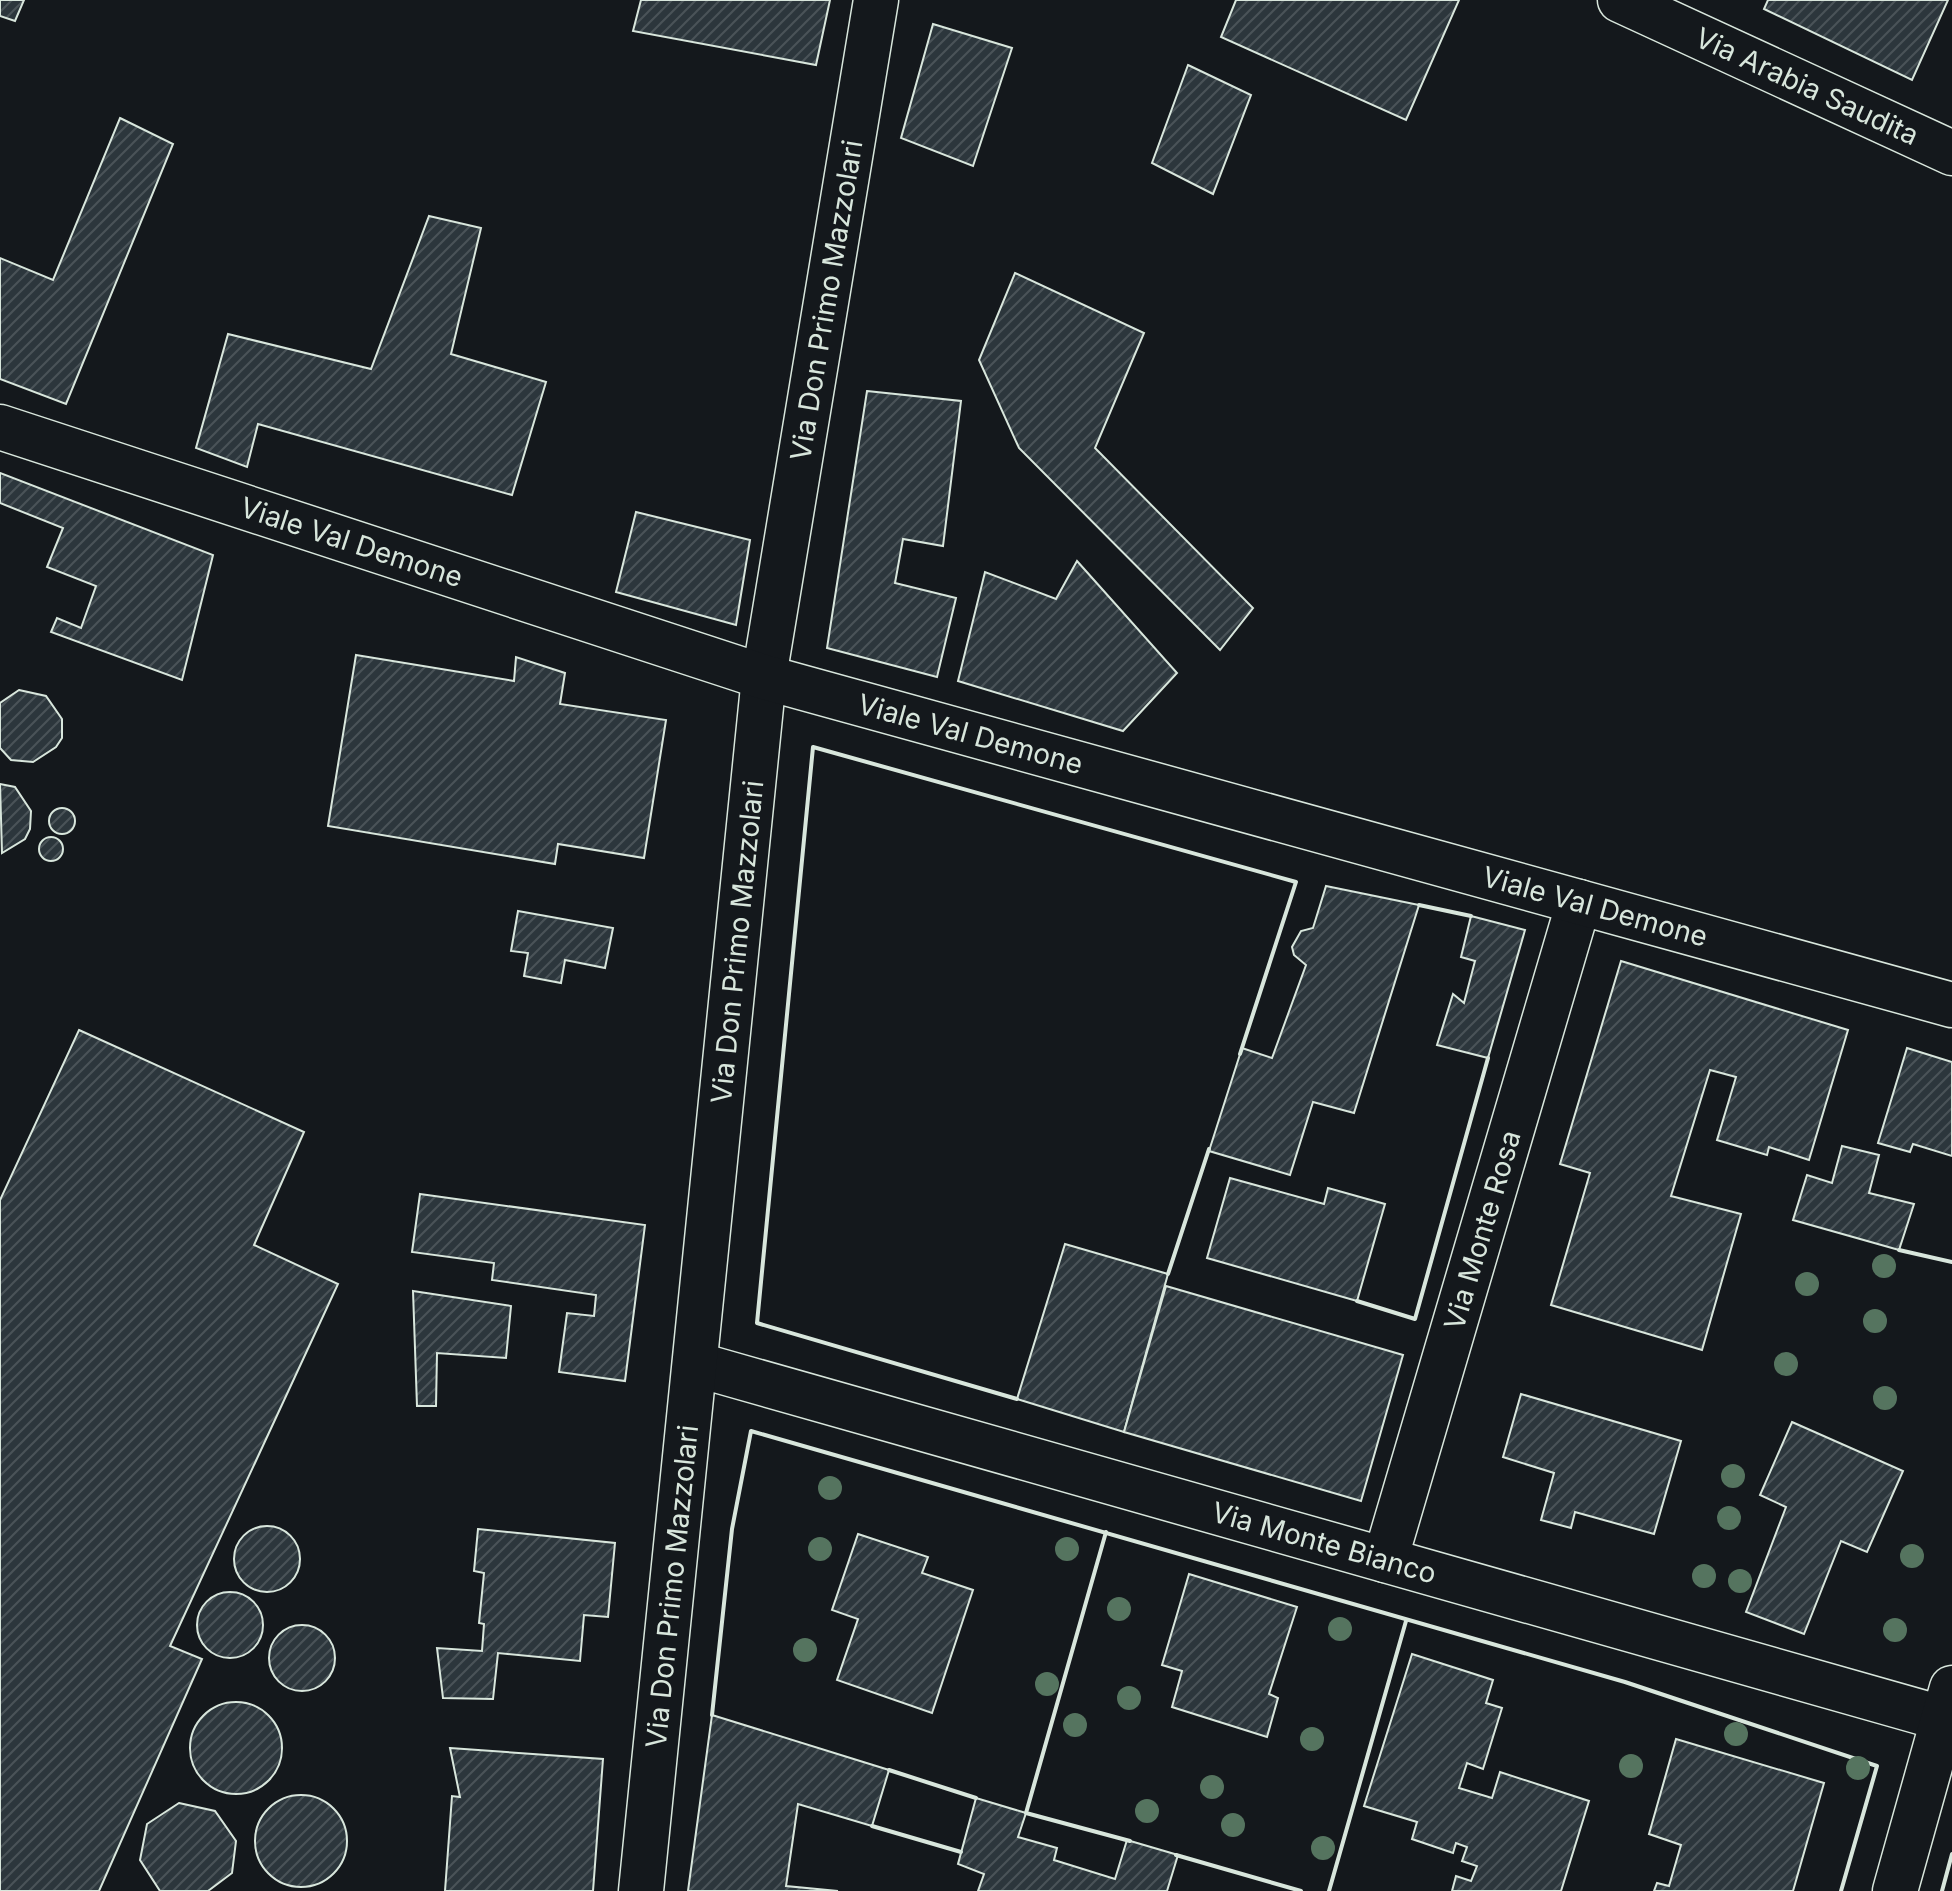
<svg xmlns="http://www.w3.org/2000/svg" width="1952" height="1891" font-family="Inter,sans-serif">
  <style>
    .building { fill: url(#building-hatch); stroke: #d8e6dc; stroke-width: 2 }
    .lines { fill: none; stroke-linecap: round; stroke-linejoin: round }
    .minor-casing { stroke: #d8e6dc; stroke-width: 47 }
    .tertiary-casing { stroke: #d8e6dc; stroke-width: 47 }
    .minor { stroke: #14181c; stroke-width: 44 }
    .tertiary { stroke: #14181c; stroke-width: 44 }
    .wall { stroke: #d8e6dc; stroke-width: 4 }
    .tree { fill: #55745f }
    .labels { text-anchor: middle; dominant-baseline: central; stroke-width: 6; stroke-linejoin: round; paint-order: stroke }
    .street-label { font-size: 28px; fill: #d8e6dc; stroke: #14181c }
  </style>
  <defs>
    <pattern id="building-hatch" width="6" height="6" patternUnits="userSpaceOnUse" patternTransform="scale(2)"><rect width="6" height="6" fill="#2c363c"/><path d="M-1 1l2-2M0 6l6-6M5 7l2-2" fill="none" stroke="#4a5358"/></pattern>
  </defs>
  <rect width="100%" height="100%" fill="#14181c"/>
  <g class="building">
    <polygon points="0,0 24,0 15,21 0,16"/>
    <polygon points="641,0 830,0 816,65 633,31"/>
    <polygon points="1236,0 1459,0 1406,120 1221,37"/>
    <polygon points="1768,0 1948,0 1912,80 1764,9"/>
    <polygon points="933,24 1012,48 973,166 901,138"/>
    <polygon points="1188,65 1251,95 1213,194 1152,163"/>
    <polygon points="120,118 173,144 66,404 0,379 0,258 53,280"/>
    <polygon points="429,216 481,228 451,354 546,382 512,495 258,424 247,467 196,448 228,334 371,369"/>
    <polygon points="1015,273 1144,333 1095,448 1253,608 1220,650 1019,448 979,360"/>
    <polygon points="867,391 961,401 943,546 903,539 895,583 956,598 937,677 827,648"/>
    <polygon points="0,473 213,555 182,680 51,632 57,618 81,628 96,586 47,567 63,528 0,503"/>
    <polygon points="636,512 750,540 736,625 616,592"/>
    <polygon points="1077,561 1177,673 1123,731 958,681 985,572 1056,599"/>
    <polygon points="356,655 514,681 516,657 565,673 560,704 666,720 644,858 558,844 555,864 328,826"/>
    <polygon points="19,690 46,696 62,719 62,738 56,747 33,762 11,760 0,748 0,703"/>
    <polygon points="0,784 15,787 31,811 30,829 25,839 2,853"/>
    <circle cx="62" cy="821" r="13"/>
    <circle cx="51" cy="849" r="12"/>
    <polygon points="1326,886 1419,905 1354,1113 1313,1102 1290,1175 1209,1151 1242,1048 1272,1058 1306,965 1294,955 1292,947 1301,931 1313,928"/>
    <polygon points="518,911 613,928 605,968 565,960 561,983 524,976 528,953 511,951"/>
    <polygon points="1471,916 1525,930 1488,1058 1437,1045 1453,994 1464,1003 1475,961 1461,957"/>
    <polygon points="1621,961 1848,1030 1809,1160 1769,1147 1767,1155 1717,1140 1736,1077 1710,1070 1671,1196 1741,1214 1702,1350 1551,1305 1590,1173 1560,1164"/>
    <polygon points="79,1030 304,1132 254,1245 338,1284 170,1646 202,1659 99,1891 0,1891 0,1200"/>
    <polygon points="1907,1048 1952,1062 1952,1156 1913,1144 1910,1152 1878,1143"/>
    <polygon points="1842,1146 1879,1155 1869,1193 1914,1204 1899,1250 1793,1220 1807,1175 1832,1183"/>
    <polygon points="1230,1178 1324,1204 1328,1188 1385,1204 1357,1301 1207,1258"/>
    <polygon points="420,1194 645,1225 625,1381 559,1372 567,1313 594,1316 596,1295 492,1280 494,1263 412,1252"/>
    <polygon points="1065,1244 1168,1274 1124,1432 1017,1399"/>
    <polygon points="1166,1286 1403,1355 1361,1501 1124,1432"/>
    <polygon points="413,1291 511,1306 506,1358 437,1353 436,1406 417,1406"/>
    <polygon points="1521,1394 1681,1441 1654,1534 1575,1512 1571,1528 1541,1520 1554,1473 1503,1457"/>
    <polygon points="1792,1422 1903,1471 1867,1552 1841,1541 1804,1634 1746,1612 1786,1507 1760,1495"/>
    <circle cx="267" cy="1559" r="33"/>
    <polygon points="478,1529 615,1543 608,1617 584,1615 580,1661 498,1653 493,1699 443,1698 437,1648 482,1651 484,1624 479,1623 484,1573 474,1571"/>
    <polygon points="858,1534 928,1557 922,1573 973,1590 932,1713 837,1680 858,1619 832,1610"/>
    <polygon points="1189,1574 1297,1607 1269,1694 1278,1698 1267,1737 1172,1707 1182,1671 1162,1665"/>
    <circle cx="230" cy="1625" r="33"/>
    <circle cx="302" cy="1658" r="33"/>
    <polygon points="1412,1654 1493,1680 1486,1703 1502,1708 1483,1769 1467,1763 1459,1788 1492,1798 1500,1772 1589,1801 1561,1891 1452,1891 1456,1876 1471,1881 1477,1866 1462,1861 1467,1847 1456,1843 1453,1853 1412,1839 1417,1822 1364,1806"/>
    <circle cx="236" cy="1748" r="46"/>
    <polygon points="712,1715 889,1770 872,1826 798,1804 786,1886 838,1891 688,1891"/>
    <polygon points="1676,1739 1824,1783 1793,1891 1654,1891 1657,1883 1669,1886 1681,1845 1649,1834"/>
    <polygon points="450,1748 603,1759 593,1891 445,1891 452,1796 460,1797"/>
    <circle cx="301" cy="1841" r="46"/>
    <polygon points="976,1798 1026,1813 1018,1837 1057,1848 1054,1860 1115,1879 1127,1840 1178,1855 1167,1891 978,1891 984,1874 958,1864"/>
    <polygon points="179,1803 215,1811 236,1841 232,1873 208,1891 160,1891 140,1860 147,1824"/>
  </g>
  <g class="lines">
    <defs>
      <g id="minor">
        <path id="s1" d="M1620 0 1952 153"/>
        <path id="s2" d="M695 1364 1952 1721"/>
        <path id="s3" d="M1385 1560 1579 902"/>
        <path id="s4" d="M641 1891 764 677 876 0"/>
        <polyline points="1895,1891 1952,1688"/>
      </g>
      <g id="tertiary">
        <path id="s5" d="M0 427 764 677 1952 1005"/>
      </g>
    </defs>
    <use href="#minor" class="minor-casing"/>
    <use href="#tertiary" class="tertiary-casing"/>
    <use href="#minor" class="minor"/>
    <use href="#tertiary" class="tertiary"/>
    <g class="wall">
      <polyline points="1419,905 1471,916"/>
      <polyline points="1899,1250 1952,1262"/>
      <polyline points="1168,1274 1209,1149"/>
      <polyline points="1357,1301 1415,1319 1488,1058"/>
      <polyline points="1017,1399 757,1323 813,747 1296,882 1240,1054"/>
      <polyline points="1106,1532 1026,1813 1130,1841"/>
      <polyline points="712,1715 732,1529 751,1431 1625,1682 1877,1766 1841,1891"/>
      <polyline points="889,1770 976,1798"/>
      <polyline points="872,1826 961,1852"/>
      <polyline points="1176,1855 1301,1891"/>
      <polyline points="1329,1891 1406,1621"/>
      <polyline points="1942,1891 1952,1854"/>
    </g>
  </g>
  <g class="tree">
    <circle cx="1884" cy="1266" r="12"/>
    <circle cx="1807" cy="1284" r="12"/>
    <circle cx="1875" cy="1321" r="12"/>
    <circle cx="1786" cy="1364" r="12"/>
    <circle cx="1885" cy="1398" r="12"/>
    <circle cx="1733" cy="1476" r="12"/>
    <circle cx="830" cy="1488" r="12"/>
    <circle cx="1729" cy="1518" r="12"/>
    <circle cx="820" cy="1549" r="12"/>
    <circle cx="1067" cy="1549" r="12"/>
    <circle cx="1912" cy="1556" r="12"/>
    <circle cx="1704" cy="1576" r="12"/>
    <circle cx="1740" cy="1581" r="12"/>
    <circle cx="1119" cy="1609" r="12"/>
    <circle cx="1340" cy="1629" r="12"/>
    <circle cx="1895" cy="1630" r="12"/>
    <circle cx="805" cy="1650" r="12"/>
    <circle cx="1047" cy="1684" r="12"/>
    <circle cx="1129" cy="1698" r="12"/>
    <circle cx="1075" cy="1725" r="12"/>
    <circle cx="1736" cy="1734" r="12"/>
    <circle cx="1312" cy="1739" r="12"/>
    <circle cx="1631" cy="1766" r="12"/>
    <circle cx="1858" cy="1768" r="12"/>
    <circle cx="1212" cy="1787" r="12"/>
    <circle cx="1147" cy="1811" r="12"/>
    <circle cx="1233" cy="1825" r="12"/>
    <circle cx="1323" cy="1848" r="12"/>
  </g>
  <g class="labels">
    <g class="street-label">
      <text stroke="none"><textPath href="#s1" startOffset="206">Via Arabia Saudita</textPath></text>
      <text stroke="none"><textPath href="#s4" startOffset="1602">Via Don Primo Mazzolari</textPath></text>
      <text stroke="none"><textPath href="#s5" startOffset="370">Viale Val Demone</textPath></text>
      <text stroke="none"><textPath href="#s5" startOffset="1018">Viale Val Demone</textPath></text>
      <text stroke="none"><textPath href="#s5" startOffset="1666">Viale Val Demone</textPath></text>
      <text stroke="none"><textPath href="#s4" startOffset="954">Via Don Primo Mazzolari</textPath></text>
      <text stroke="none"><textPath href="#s3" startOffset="344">Via Monte Rosa</textPath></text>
      <text stroke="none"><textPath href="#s2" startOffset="654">Via Monte Bianco</textPath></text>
      <text stroke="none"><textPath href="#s4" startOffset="306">Via Don Primo Mazzolari</textPath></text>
    </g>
  </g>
</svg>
